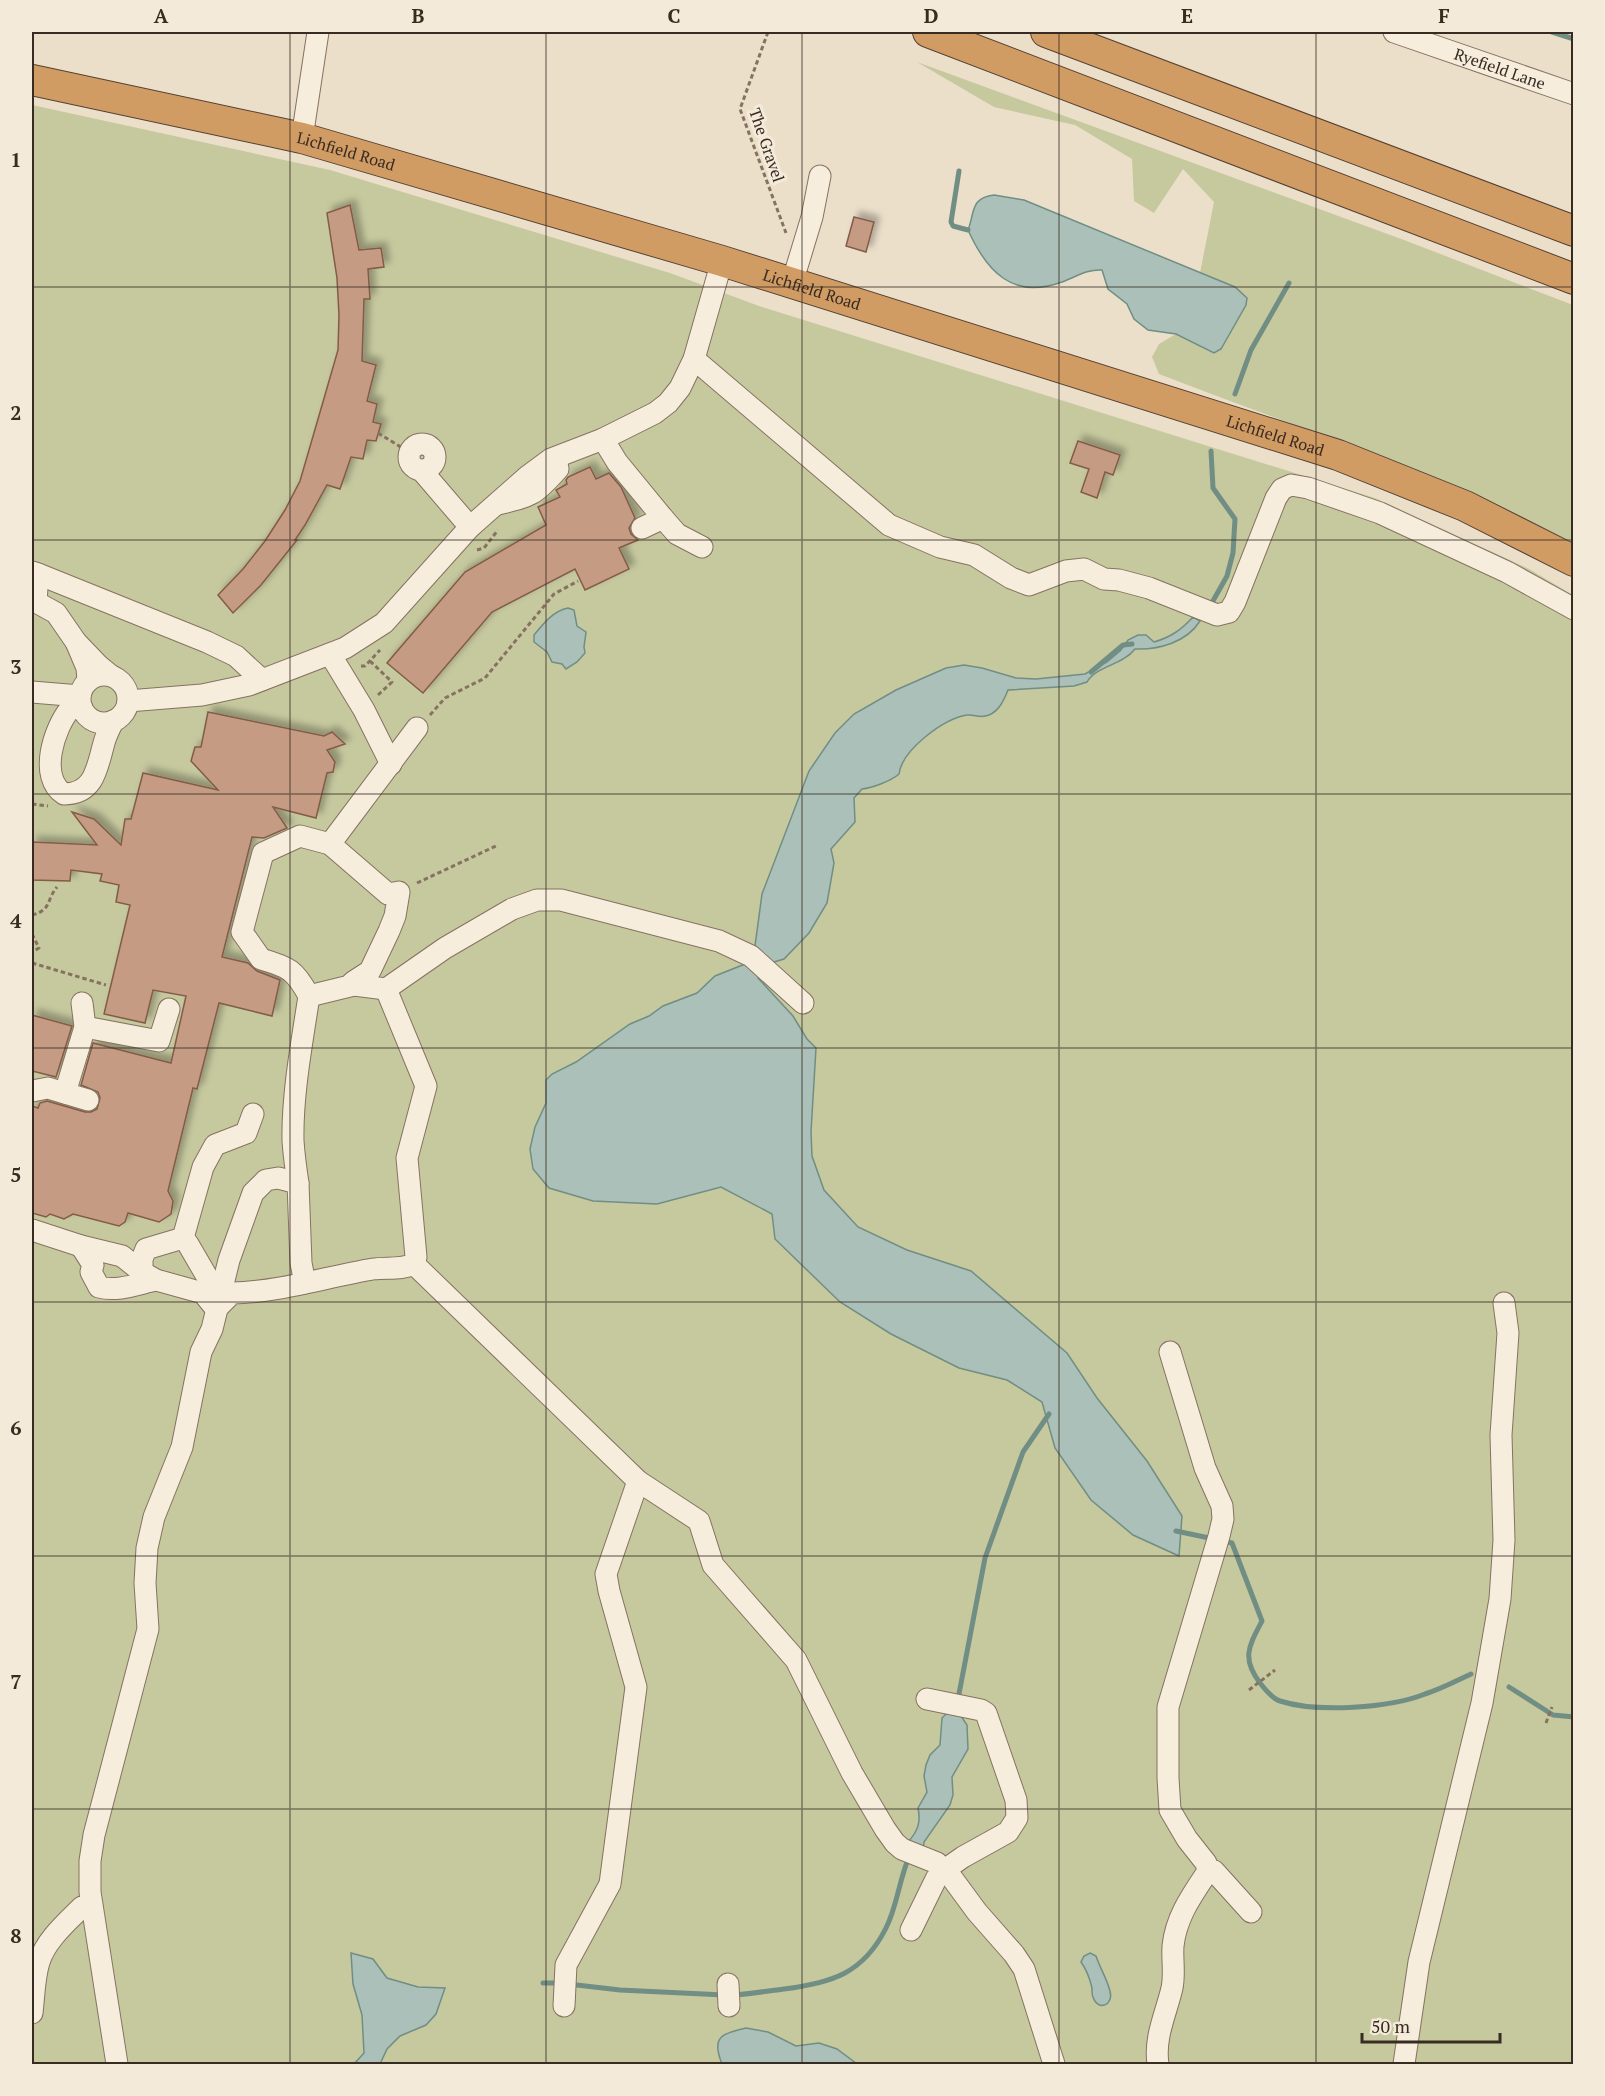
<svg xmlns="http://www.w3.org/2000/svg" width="1605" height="2096" font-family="'PT Serif',serif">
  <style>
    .green { fill: #c6c89e }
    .water { fill: #aac0b8; stroke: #718e85; stroke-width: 1.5 }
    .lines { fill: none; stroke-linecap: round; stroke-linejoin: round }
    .stream { stroke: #718e85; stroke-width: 5 }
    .building { fill: #c59b83; stroke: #835c48; stroke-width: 1.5; filter: url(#shadow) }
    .minor-casing { stroke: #867260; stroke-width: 23 }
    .highway-casing { stroke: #554133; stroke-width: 32 }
    .path { stroke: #867260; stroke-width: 3; stroke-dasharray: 4.5 3; stroke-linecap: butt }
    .minor { stroke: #f6eddd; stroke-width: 21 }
    .highway { stroke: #d19b64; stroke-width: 30 }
    .grid { fill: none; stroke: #382b22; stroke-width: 1.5; stroke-opacity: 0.55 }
    .labels { text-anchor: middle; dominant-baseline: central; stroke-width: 6; stroke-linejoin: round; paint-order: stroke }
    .street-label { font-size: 16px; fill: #382b22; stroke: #f3ead9 }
    .neatline { fill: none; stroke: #382b22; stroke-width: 2 }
    .grid-label { font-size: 20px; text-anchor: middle; font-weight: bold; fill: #382b22 }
  </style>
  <defs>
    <filter id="shadow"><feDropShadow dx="5.5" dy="-5.5" stdDeviation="3" flood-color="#0004"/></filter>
  </defs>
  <rect width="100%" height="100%" fill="#ebdfca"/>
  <g class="green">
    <path d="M917 62 1404 240 1573 305V543C1441 474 1298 428 1159 374L1152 357 1159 344 1176 334 1214 353 1221 349 1246 305 1235 287 1200 273 1214 202 1183 169 1154 213 1134 201 1132 159 1075 125 994 107Z"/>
    <polygon points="32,105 330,170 670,273 759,306 1375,498 1529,569 1573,595 1573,2064 32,2064"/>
  </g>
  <g class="water">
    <path d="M994 195 1024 200 1235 287 1247 298 1246 305 1221 349 1214 353 1176 334 1148 330 1134 319 1127 304 1108 289 1102 270C1087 269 1076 277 1062 282 1013 300 987 272 968 230 975 212 970 198 994 195Z"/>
    <path d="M568 608 574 610 577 626 586 632 584 647 585 653 577 662 566 669 562 664 552 662 547 652 534 642V635C543 624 553 611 568 608Z"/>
    <path d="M1193 617 1200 621C1187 642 1159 650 1135 649 1123 665 1096 666 1087 682L1074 686 1008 690C1004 700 999 711 989 715 980 719 975 714 967 715 943 719 902 750 899 774 891 781 872 788 862 789L854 798 855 822 831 849 834 863 827 903 809 933 784 959 774 962 758 978 793 1016 807 1039 816 1048 811 1132 812 1156 824 1190 858 1227 907 1250 971 1271 1067 1353 1097 1398 1147 1461 1182 1516 1179 1556 1133 1535 1091 1500 1055 1448 1042 1402 1007 1380 959 1368 891 1334 840 1302 775 1239 772 1214 721 1187 657 1204 593 1201 549 1188 533 1169 530 1149 535 1127 546 1103V1080L552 1074 576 1062 630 1024 649 1016 663 1006 697 993 715 976 745 964 757 952 755 946 762 894 809 771 835 733 854 714 896 690 946 668 964 665 982 668 1016 678 1036 679 1085 674 1107 662 1120 651 1128 640 1138 635H1146L1154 642C1171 637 1181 630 1193 617Z"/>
    <path d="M950 1710 961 1716 967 1725 968 1749 952 1777 953 1795 950 1805 924 1842 923 1849 908 1842C918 1831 921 1822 918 1808L927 1792 924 1776 926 1765 930 1755 940 1745 942 1718Z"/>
    <polygon points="351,1953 373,1959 387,1978 418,1987 445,1988 436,2014 426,2025 400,2036 387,2049 380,2064 354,2064 364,2053 362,2015 353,1984"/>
    <path d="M1090 1953 1096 1956C1100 1968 1107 1979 1110 1991 1114 2005 1098 2012 1093 1997 1092 1996 1092 1989 1092 1988 1090 1979 1086 1969 1081 1962L1084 1956Z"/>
    <path d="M746 2028 768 2032 796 2046 819 2043 837 2049 857 2064H722C711 2037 721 2034 746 2028Z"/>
  </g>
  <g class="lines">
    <g class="stream">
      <polyline points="1552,32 1574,39"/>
      <polyline points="959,171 951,222 953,226 968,230"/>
      <polyline points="1235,394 1251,350 1289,283"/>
      <polyline points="1209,608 1227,576 1233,553 1235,519 1213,488 1211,451"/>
      <polyline points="1091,672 1123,645 1132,644"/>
      <polyline points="1176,1531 1214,1539"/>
      <path d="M1223 1541 1232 1543 1262 1621C1249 1646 1241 1658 1260 1683 1265 1689 1272 1699 1280 1701 1317 1713 1390 1708 1425 1694 1441 1689 1456 1681 1471 1674"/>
      <polyline points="1509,1687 1553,1715 1574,1717"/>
      <polyline points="958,1699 985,1558 1023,1452 1049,1414"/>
      <polyline points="543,1983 559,1983"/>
      <polyline points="568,1984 620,1990 724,1995"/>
      <path d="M733 1995C750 1994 767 1991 784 1989 831 1983 863 1974 886 1928 897 1907 899 1880 909 1857"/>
    </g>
  </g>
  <g class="building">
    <polygon points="350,205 359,250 381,248 384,267 368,269 370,299 364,299 362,361 376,365 367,401 377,404 373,422 381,424 376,441 367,440 363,459 351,457 340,489 327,485 305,525 295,540 297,540 261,585 233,613 218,595 243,569 265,541 285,510 300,481 325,395 338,350 339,315 337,278 327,213"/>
    <polygon points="854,217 874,222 866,252 846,246"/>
    <polygon points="1078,441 1120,455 1113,475 1105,472 1097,498 1081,492 1089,469 1070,463"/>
    <polygon points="590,467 596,479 609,473 621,487 635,518 629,528 631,534 638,540 619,548 629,569 585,590 575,569 492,612 423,693 387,663 465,572 546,525 538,507 560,497 556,490 567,484 566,480 568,477"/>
    <polygon points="208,712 324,736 332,732 345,744 327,750 335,762 333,772 327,773 316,818 273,807 287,828 264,838 252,837 222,957 248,963 257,971 280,980 272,1016 219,1003 197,1089 193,1088 168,1191 173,1201 171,1214 159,1222 128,1213 125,1222 119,1226 73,1214 64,1219 50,1214 46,1217 32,1213 32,1106 38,1108 40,1103 47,1101 85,1112 91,1112 97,1109 100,1098 98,1092 81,1085 93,1043 171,1063 186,996 153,990 145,1023 104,1014 130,905 116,902 119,885 100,881 102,874 71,870 70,881 32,880 32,842 97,845 72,812 94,819 121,845 125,819 131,819 143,773 218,790 191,761 195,747 201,747"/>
    <polygon points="32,1015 72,1026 56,1077 32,1071"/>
  </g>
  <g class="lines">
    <defs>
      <g id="minor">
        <path id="s1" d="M1394 32 1574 94"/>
        <polyline points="302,138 318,32"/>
        <polyline points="792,283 812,217 820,176"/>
        <polyline points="694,359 889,525 940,547 974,555 1011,578 1029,585 1066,571 1084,569 1104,579 1119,580 1149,588 1217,615 1229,612 1235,602 1276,498 1282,489 1291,485 1308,488 1380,513 1507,572 1574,609"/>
        <polyline points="603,439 617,462 663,518 642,528"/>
        <circle cx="422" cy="457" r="13"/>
        <polyline points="422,471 470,527"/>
        <path d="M498 504C532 496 535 495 558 469L556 458"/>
        <polyline points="663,518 677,534 702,547"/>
        <polyline points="32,572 38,574 36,602 56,613 76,642"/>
        <polyline points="38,574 207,642 236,656 262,680"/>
        <polyline points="330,654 364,710 391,764"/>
        <circle cx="104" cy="699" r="24"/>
        <polyline points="88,681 87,668 76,642 99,666 110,675"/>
        <polyline points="32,692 80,696"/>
        <polyline points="128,701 202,695 249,685 345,648 384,623 470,527 528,476 551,459 603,439 655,413 668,403 680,388 694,359 722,261"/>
        <path d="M82 708 70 709C54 728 38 777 64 794 95 794 97 767 104 743 106 735 110 728 113 721"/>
        <path d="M330 844 300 836 263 853 242 932 261 959C289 967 295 970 309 996L354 985"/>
        <polyline points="386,989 354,985 353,982 370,971 389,931 395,916 399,892 388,894 330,844 417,728"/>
        <polyline points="85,1027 159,1041 169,1009"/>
        <polyline points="32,1091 48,1088 88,1100"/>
        <polyline points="65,1093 85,1027 82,1003"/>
        <polyline points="298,1183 301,1263 305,1283"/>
        <path d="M32 1230 81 1246 122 1256 142 1272 156 1280 203 1293 216 1309 232 1293C280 1292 326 1277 373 1269 386 1267 402 1270 414 1264L416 1257 407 1158 426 1086 386 989 445 948 512 909 537 900H561L719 941 751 956 803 1003"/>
        <polyline points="183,1238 188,1244 213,1287 216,1306"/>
        <path d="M81 1246 93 1265 91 1272 99 1287C118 1292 137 1284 156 1280"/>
        <polyline points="414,1264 638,1481 699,1521 713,1565 796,1660 852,1773 885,1829 895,1843 902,1849 937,1863 943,1871 952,1878 977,1912 1014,1954 1024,1969 1054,2064"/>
        <polyline points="142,1272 142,1259 146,1249 183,1238 203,1167 215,1145 246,1133 253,1114"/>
        <polyline points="1208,1871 1214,1871 1251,1912"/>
        <polyline points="911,1930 936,1879 943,1871 963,1857 1008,1832 1017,1818 1016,1800 986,1713 981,1710 927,1699"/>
        <polyline points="728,1984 729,2006"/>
        <polyline points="564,2006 566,1965 610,1884 636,1687 609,1591 606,1574 638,1481"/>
        <path d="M32 2013C34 1997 34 1978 39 1962 46 1940 66 1923 82 1907L92 1908"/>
        <path d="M117 2064 90 1892V1861L94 1835 148 1629 145 1583 147 1548 154 1517 182 1447 201 1352 212 1329 229 1260 253 1193 266 1180 278 1178 298 1183C296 1170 294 1155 293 1141 292 1095 302 1042 309 996"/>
        <path d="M1158 2064C1154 2037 1166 2014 1172 1988 1175 1974 1172 1960 1173 1946 1176 1917 1192 1895 1208 1871L1206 1863 1187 1839 1170 1810 1168 1778V1707L1219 1536 1223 1519 1222 1506 1205 1468 1170 1352"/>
        <polyline points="1404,2064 1419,1962 1482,1703 1500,1599 1504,1540 1501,1435 1508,1333 1504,1303"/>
      </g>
      <g id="highway">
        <polyline points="928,32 1574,279"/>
        <polyline points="1046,32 1574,231"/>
        <path id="s2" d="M32 80 302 138 722 261 1338 455 1465 506 1574 561"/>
      </g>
    </defs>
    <use href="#minor" class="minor-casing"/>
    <use href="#highway" class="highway-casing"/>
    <g class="path">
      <polyline points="768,32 740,109 786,233"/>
      <polyline points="378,433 409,452"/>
      <polyline points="477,550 484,548 498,530"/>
      <polyline points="370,661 392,682 378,695"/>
      <polyline points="361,666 365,666 380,650"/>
      <polyline points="430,715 445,698 485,678 554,594 578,581"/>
      <polyline points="32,804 48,806"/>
      <polyline points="417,883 498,845"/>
      <path d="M32 915C52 910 46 900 57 887"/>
      <polyline points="32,934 39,948 32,952"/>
      <polyline points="32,963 106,985"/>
      <polyline points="1249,1690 1275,1670"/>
      <polyline points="1546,1723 1552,1707"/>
    </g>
    <use href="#minor" class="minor"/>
    <use href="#highway" class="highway"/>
  </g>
  <path class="grid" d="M290 32V2064M546 32V2064M802 32V2064M1059 32V2064M1316 32V2064M32 287H1574M32 540H1574M32 794H1574M32 1048H1574M32 1302H1574M32 1556H1574M32 1809H1574"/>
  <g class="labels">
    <g class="street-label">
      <text stroke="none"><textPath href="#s1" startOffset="112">Ryefield Lane</textPath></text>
      <text transform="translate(767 145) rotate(71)">The Gravel</text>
      <text stroke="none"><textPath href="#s2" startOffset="322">Lichfield Road</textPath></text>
      <text stroke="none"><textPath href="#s2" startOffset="808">Lichfield Road</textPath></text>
      <text stroke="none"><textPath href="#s2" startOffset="1294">Lichfield Road</textPath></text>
    </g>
  </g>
  <rect width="1605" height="2096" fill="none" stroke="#f3ead9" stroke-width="66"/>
  <path d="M1362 2033v9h138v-9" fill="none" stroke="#382b22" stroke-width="3"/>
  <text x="1371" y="2033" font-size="18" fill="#382b22" stroke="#f3ead9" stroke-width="4.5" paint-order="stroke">50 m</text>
  <rect x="33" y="33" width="1539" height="2030" class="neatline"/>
  <g class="grid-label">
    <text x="161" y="23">A</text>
    <text x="418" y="23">B</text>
    <text x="674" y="23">C</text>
    <text x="931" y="23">D</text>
    <text x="1187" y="23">E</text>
    <text x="1444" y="23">F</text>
    <text x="16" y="167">1</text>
    <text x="16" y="420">2</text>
    <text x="16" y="674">3</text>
    <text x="16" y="928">4</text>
    <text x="16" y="1182">5</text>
    <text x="16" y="1435">6</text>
    <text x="16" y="1689">7</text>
    <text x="16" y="1943">8</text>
  </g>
</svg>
